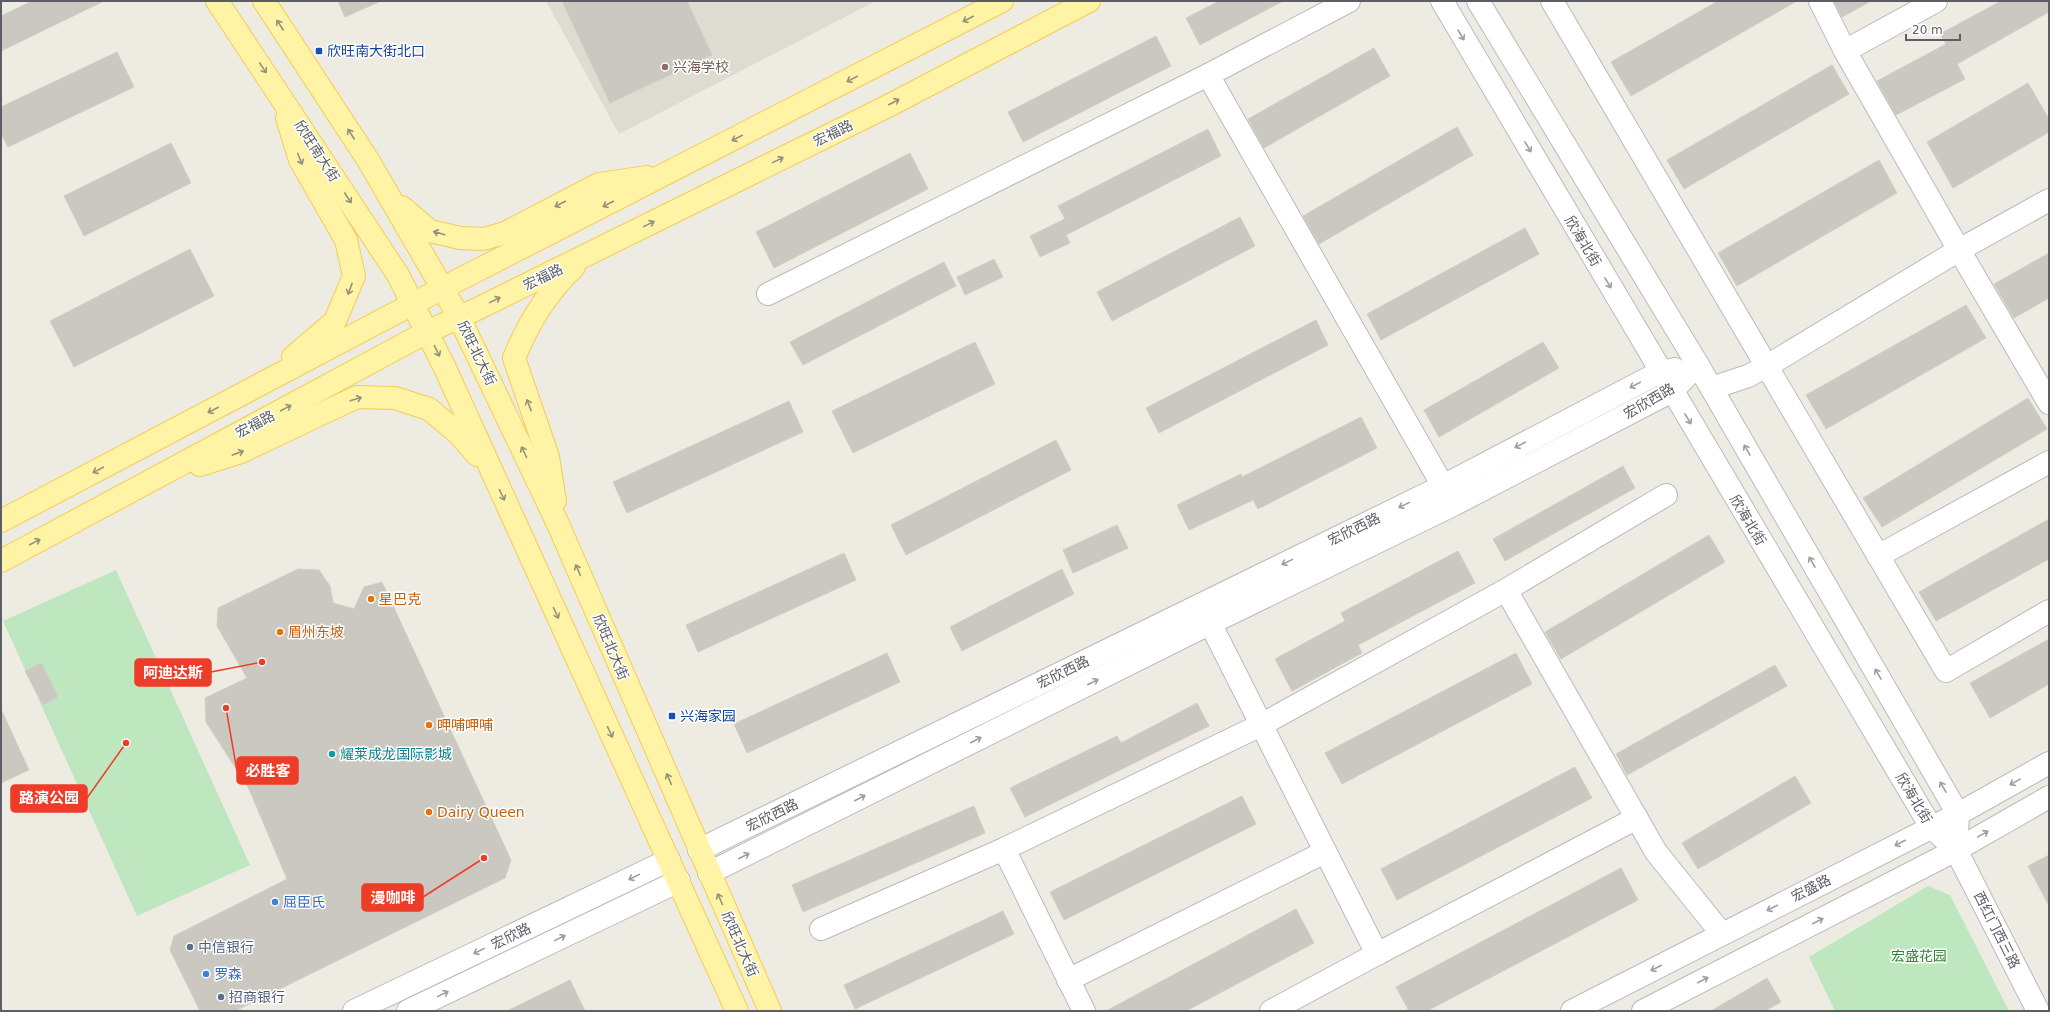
<svg xmlns="http://www.w3.org/2000/svg" width="2050" height="1012" font-family="'DejaVu Sans','Noto Sans SC',sans-serif">
  <style>
    .education { fill: #dedbd1 }
    .green { fill: #bee6bf }
    .building { fill: #cbc8c2; stroke: #d3cec1 }
    .lines { fill: none; stroke-linecap: round; stroke-linejoin: round }
    .minor-casing { stroke: #b8babf; stroke-width: 24 }
    .major-casing { stroke: #f4cc55; stroke-width: 24 }
    .minor { stroke: #fff; stroke-width: 22 }
    .major { stroke: #fff3a6; stroke-width: 22 }
    .oneway { stroke: #94927b }
    .oneway2 { stroke: #9d9ea2 }
    .transit-dot { fill: #1a4fb4; stroke: #fff; stroke-width: 1.5 }
    .education-dot { fill: #8d6e63; stroke: #fff; stroke-width: 1.5 }
    .food-dot { fill: #e8710a; stroke: #fff; stroke-width: 1.5 }
    .culture-dot { fill: #0f9aa8; stroke: #fff; stroke-width: 1.5 }
    .shop-dot { fill: #3f7fe0; stroke: #fff; stroke-width: 1.5 }
    .service-dot { fill: #5c6f8a; stroke: #fff; stroke-width: 1.5 }
    .labels { text-anchor: middle; dominant-baseline: central; stroke-width: 3; stroke-linejoin: round; paint-order: stroke }
    .transit-label { font-size: 14px; fill: #164399; stroke: #fff; text-anchor: start }
    .education-label { font-size: 14px; fill: #785e54; stroke: #fff; text-anchor: start }
    .street-label { font-size: 14px; fill: #5b5e64; stroke: #fff }
    .food-label { font-size: 14px; fill: #c56008; stroke: #fff; text-anchor: start }
    .culture-label { font-size: 14px; fill: #0d838f; stroke: #fff; text-anchor: start }
    .shop-label { font-size: 14px; fill: #366cbe; stroke: #fff; text-anchor: start }
    .service-label { font-size: 14px; fill: #4e5e75; stroke: #fff; text-anchor: start }
    .park-label { font-size: 14px; fill: #328438; stroke: #fff }
    .leader { fill: none; stroke: #ed3d29; stroke-width: 1.5 }
    .callout-dot { fill: #ed3d29; stroke: #fff; stroke-width: 1.5 }
    .callout { fill: #ed3d29; stroke: #ed3d29; stroke-width: 1.5 }
    .callout-label { font-size: 15px; text-anchor: middle; font-weight: bold; fill: #fff }
  </style>
  <rect width="100%" height="100%" fill="#eeece2"/>
  <polygon class="education" points="546,1 876,1 619,134"/>
  <g class="green">
    <polygon points="116,570 250,865 137,916 3,621"/>
    <polygon points="1928,886 1950,895 2009,1011 1835,1011 1809,957"/>
  </g>
  <g class="building">
    <polygon points="32,1 104,1 1,51 1,16"/>
    <polygon points="338,1 381,1 345,17"/>
    <polygon points="562,1 687,1 712,55 610,103"/>
    <polygon points="1219,1 1283,1 1200,45 1186,18"/>
    <polygon points="1718,1 1797,1 1631,96 1611,62"/>
    <polygon points="1834,1 1871,1 1842,17"/>
    <polygon points="2001,1 2049,1 2049,12 1957,64 1965,79 1896,115 1877,81 1946,44 1940,34"/>
    <polygon points="1156,36 1171,66 1023,142 1008,112"/>
    <polygon points="1374,48 1390,76 1264,148 1248,119"/>
    <polygon points="117,52 134,87 8,147 1,133 1,107"/>
    <polygon points="1832,65 1849,94 1684,189 1667,160"/>
    <polygon points="2028,83 2049,119 2049,132 1953,188 1927,142"/>
    <polygon points="1457,127 1473,155 1319,244 1303,216"/>
    <polygon points="1208,129 1221,156 1066,235 1070,243 1040,257 1030,236 1065,219 1058,206"/>
    <polygon points="171,143 191,183 84,236 64,196"/>
    <polygon points="910,153 928,189 774,268 756,232"/>
    <polygon points="1879,160 1897,193 1737,286 1718,253"/>
    <polygon points="1240,217 1255,246 1112,321 1097,292"/>
    <polygon points="1525,228 1539,254 1381,340 1367,314"/>
    <polygon points="190,249 214,296 74,367 50,321"/>
    <polygon points="2049,253 2049,298 2014,318 1994,284"/>
    <polygon points="994,259 1003,277 965,295 957,277"/>
    <polygon points="944,262 956,286 803,365 790,342"/>
    <polygon points="1966,305 1986,338 1826,429 1806,395"/>
    <polygon points="1316,320 1328,345 1159,433 1146,408"/>
    <polygon points="975,342 995,384 853,453 832,411"/>
    <polygon points="1543,342 1559,368 1439,437 1424,410"/>
    <polygon points="2028,398 2047,429 1882,527 1863,498"/>
    <polygon points="789,401 803,432 627,513 613,482"/>
    <polygon points="1361,417 1377,448 1258,509 1253,500 1189,530 1177,505 1241,474 1242,477"/>
    <polygon points="1056,440 1071,470 906,555 891,525"/>
    <polygon points="1623,466 1635,488 1505,561 1493,539"/>
    <polygon points="2049,519 2049,559 1936,621 1919,592"/>
    <polygon points="1117,525 1128,548 1073,573 1063,550"/>
    <polygon points="1709,535 1725,562 1561,659 1545,632"/>
    <polygon points="1458,551 1475,583 1358,645 1362,653 1292,691 1275,659 1345,621 1341,613"/>
    <polygon points="844,553 856,580 698,652 686,625"/>
    <polygon points="298,569 319,570 330,586 333,603 354,609 364,587 382,582 511,860 505,878 235,1011 200,1011 170,950 174,936 287,879 249,789 206,722 205,698 247,678 217,626 218,608"/>
    <polygon points="1062,569 1074,594 962,651 950,627"/>
    <polygon points="2049,639 2049,684 1990,718 1970,683"/>
    <polygon points="887,653 900,682 747,753 734,724"/>
    <polygon points="1516,653 1532,684 1342,784 1325,753"/>
    <polygon points="41,663 58,697 43,705 25,671"/>
    <polygon points="1775,665 1787,686 1627,775 1616,754"/>
    <polygon points="1197,703 1209,726 1025,817 1010,788 1117,736 1121,743"/>
    <polygon points="1,709 29,770 1,783"/>
    <polygon points="1575,767 1592,798 1397,900 1381,869"/>
    <polygon points="1795,776 1811,803 1698,869 1682,843"/>
    <polygon points="1242,796 1256,824 1064,920 1050,892"/>
    <polygon points="974,806 985,833 803,912 792,885"/>
    <polygon points="2049,855 2049,906 2028,866"/>
    <polygon points="1621,868 1638,900 1427,1011 1409,1011 1396,987"/>
    <polygon points="1296,909 1314,943 1186,1011 1106,1011"/>
    <polygon points="1003,911 1014,934 855,1009 844,985"/>
    <polygon points="1767,978 1781,1002 1765,1011 1711,1011"/>
    <polygon points="570,980 585,1011 507,1011"/>
  </g>
  <g class="lines">
    <defs>
      <g id="minor">
        <polyline points="1442,1 1931,827 1956,850 2038,1011"/>
        <polyline points="1478,1 1698,365 1958,814 1956,850"/>
        <polyline points="1552,1 1946,671 2049,611"/>
        <polyline points="1845,51 1936,1"/>
        <polyline points="1208,75 1349,1"/>
        <polyline points="2049,200 1959,250 2049,403"/>
        <polyline points="768,294 1208,75 1443,486"/>
        <polyline points="1712,388 1748,376 1767,366 1959,250 1845,51 1820,1"/>
        <polyline points="1878,556 2049,462"/>
        <polyline points="1506,590 1656,852 1722,934"/>
        <polyline points="1204,611 1377,954 1637,818"/>
        <polyline points="1004,849 1084,1011"/>
        <polyline points="699,850 1443,486 1660,372 1675,369"/>
        <polyline points="709,873 1209,624 1453,505 1672,391 1698,365"/>
        <polyline points="821,929 1004,849 1261,725 1506,590 1666,495"/>
        <polyline points="1068,980 1325,852"/>
        <polyline points="354,1011 669,860"/>
        <polyline points="408,1011 679,881"/>
        <polyline points="1271,1011 1377,954"/>
        <polyline points="1572,1011 1958,814 2049,763"/>
        <polyline points="1643,1011 1956,850 2049,797"/>
      </g>
      <g id="major">
        <polyline points="217,1 398,275 445,368 737,1011"/>
        <polyline points="264,1 368,160 459,317 558,524 770,1011"/>
        <polyline points="287,118 300,160 346,240 354,276 335,321 293,357"/>
        <polyline points="402,207 430,231 460,238 483,239 505,233 599,184 647,177"/>
        <polyline points="200,465 241,452 357,397 395,398 429,409 459,434 477,455"/>
        <path d="M555 501 548 457 514 358C528 324 547 292 574 267"/>
        <polyline points="1,521 443,288 1002,1"/>
        <polyline points="1,561 427,332 475,310 888,106 1089,1"/>
      </g>
    </defs>
    <use href="#minor" class="minor-casing"/>
    <use href="#major" class="major-casing"/>
    <use href="#minor" class="minor"/>
    <use href="#major" class="major"/>
  </g>
  <defs><path id="oneway-shaft" d="M-6 0H5M1.5-3L5.5 0L1.5 3" fill="none" stroke-width="1.6" stroke-linecap="round" stroke-linejoin="round"/></defs>
  <g class="oneway">
    <use href="#oneway-shaft" transform="translate(968 19) rotate(153)"/>
    <use href="#oneway-shaft" transform="translate(280 25) rotate(-123)"/>
    <use href="#oneway-shaft" transform="translate(263 68) rotate(56)"/>
    <use href="#oneway-shaft" transform="translate(852 79) rotate(152)"/>
    <use href="#oneway-shaft" transform="translate(894 102) rotate(-27)"/>
    <use href="#oneway-shaft" transform="translate(351 134) rotate(-123)"/>
    <use href="#oneway-shaft" transform="translate(737 138) rotate(153)"/>
    <use href="#oneway-shaft" transform="translate(300 159) rotate(68)"/>
    <use href="#oneway-shaft" transform="translate(778 160) rotate(-26)"/>
    <use href="#oneway-shaft" transform="translate(348 198) rotate(57)"/>
    <use href="#oneway-shaft" transform="translate(560 204) rotate(153)"/>
    <use href="#oneway-shaft" transform="translate(608 204) rotate(153)"/>
    <use href="#oneway-shaft" transform="translate(649 224) rotate(-26)"/>
    <use href="#oneway-shaft" transform="translate(439 233) rotate(-164)"/>
    <use href="#oneway-shaft" transform="translate(350 289) rotate(110)"/>
    <use href="#oneway-shaft" transform="translate(495 300) rotate(-26)"/>
    <use href="#oneway-shaft" transform="translate(437 351) rotate(64)"/>
    <use href="#oneway-shaft" transform="translate(356 399) rotate(-17)"/>
    <use href="#oneway-shaft" transform="translate(529 405) rotate(-110)"/>
    <use href="#oneway-shaft" transform="translate(286 408) rotate(-28)"/>
    <use href="#oneway-shaft" transform="translate(213 410) rotate(152)"/>
    <use href="#oneway-shaft" transform="translate(524 452) rotate(-115)"/>
    <use href="#oneway-shaft" transform="translate(238 453) rotate(-20)"/>
    <use href="#oneway-shaft" transform="translate(98 470) rotate(152)"/>
    <use href="#oneway-shaft" transform="translate(502 495) rotate(65)"/>
    <use href="#oneway-shaft" transform="translate(35 542) rotate(-28)"/>
    <use href="#oneway-shaft" transform="translate(578 570) rotate(-113)"/>
    <use href="#oneway-shaft" transform="translate(556 613) rotate(65)"/>
    <use href="#oneway-shaft" transform="translate(610 732) rotate(65)"/>
    <use href="#oneway-shaft" transform="translate(669 779) rotate(-113)"/>
    <use href="#oneway-shaft" transform="translate(720 899) rotate(-114)"/>
  </g>
  <g class="oneway2">
    <use href="#oneway-shaft" transform="translate(1461 35) rotate(59)"/>
    <use href="#oneway-shaft" transform="translate(1528 147) rotate(59)"/>
    <use href="#oneway-shaft" transform="translate(1608 283) rotate(59)"/>
    <use href="#oneway-shaft" transform="translate(1635 385) rotate(152)"/>
    <use href="#oneway-shaft" transform="translate(1688 419) rotate(59)"/>
    <use href="#oneway-shaft" transform="translate(1520 445) rotate(152)"/>
    <use href="#oneway-shaft" transform="translate(1747 450) rotate(-120)"/>
    <use href="#oneway-shaft" transform="translate(1404 505) rotate(154)"/>
    <use href="#oneway-shaft" transform="translate(1287 562) rotate(154)"/>
    <use href="#oneway-shaft" transform="translate(1812 562) rotate(-120)"/>
    <use href="#oneway-shaft" transform="translate(1878 674) rotate(-120)"/>
    <use href="#oneway-shaft" transform="translate(1093 682) rotate(-27)"/>
    <use href="#oneway-shaft" transform="translate(976 740) rotate(-27)"/>
    <use href="#oneway-shaft" transform="translate(2015 782) rotate(151)"/>
    <use href="#oneway-shaft" transform="translate(1943 787) rotate(-120)"/>
    <use href="#oneway-shaft" transform="translate(860 798) rotate(-27)"/>
    <use href="#oneway-shaft" transform="translate(1983 834) rotate(-29)"/>
    <use href="#oneway-shaft" transform="translate(1900 843) rotate(153)"/>
    <use href="#oneway-shaft" transform="translate(744 856) rotate(-27)"/>
    <use href="#oneway-shaft" transform="translate(634 877) rotate(154)"/>
    <use href="#oneway-shaft" transform="translate(1772 908) rotate(153)"/>
    <use href="#oneway-shaft" transform="translate(1818 921) rotate(-27)"/>
    <use href="#oneway-shaft" transform="translate(560 938) rotate(-26)"/>
    <use href="#oneway-shaft" transform="translate(479 951) rotate(154)"/>
    <use href="#oneway-shaft" transform="translate(1656 968) rotate(153)"/>
    <use href="#oneway-shaft" transform="translate(1703 980) rotate(-27)"/>
    <use href="#oneway-shaft" transform="translate(443 994) rotate(-26)"/>
  </g>
  <g class="transit-dot">
    <rect x="315" y="47" width="8" height="8" rx="2"/>
    <rect x="668" y="712" width="8" height="8" rx="2"/>
  </g>
  <circle class="education-dot" cx="665" cy="67" r="4"/>
  <g class="food-dot">
    <circle cx="371" cy="599" r="4"/>
    <circle cx="280" cy="632" r="4"/>
    <circle cx="429" cy="725" r="4"/>
    <circle cx="429" cy="812" r="4"/>
  </g>
  <circle class="culture-dot" cx="332" cy="754" r="4"/>
  <g class="shop-dot">
    <circle cx="275" cy="902" r="4"/>
    <circle cx="206" cy="974" r="4"/>
  </g>
  <g class="service-dot">
    <circle cx="190" cy="947" r="4"/>
    <circle cx="221" cy="997" r="4"/>
  </g>
  <g class="labels">
    <g class="transit-label">
      <text x="327" y="51">欣旺南大街北口</text>
      <text x="680" y="716">兴海家园</text>
    </g>
    <g class="education-label">
      <text x="673" y="67">兴海学校</text>
    </g>
    <g class="street-label">
      <text transform="translate(833 133) rotate(-26)">宏福路</text>
      <text transform="translate(317 151) rotate(57)">欣旺南大街</text>
      <text transform="translate(1583 241) rotate(59)">欣海北街</text>
      <text transform="translate(543 277) rotate(-26)">宏福路</text>
      <text transform="translate(477 353) rotate(64)">欣旺北大街</text>
      <text transform="translate(1649 401) rotate(-30)">宏欣西路</text>
      <text transform="translate(255 424) rotate(-28)">宏福路</text>
      <text transform="translate(1748 520) rotate(59)">欣海北街</text>
      <text transform="translate(1354 529) rotate(-26)">宏欣西路</text>
      <text transform="translate(611 647) rotate(67)">欣旺北大街</text>
      <text transform="translate(1063 672) rotate(-26)">宏欣西路</text>
      <text transform="translate(1914 798) rotate(59)">欣海北街</text>
      <text transform="translate(772 815) rotate(-26)">宏欣西路</text>
      <text transform="translate(1811 888) rotate(-27)">宏盛路</text>
      <text transform="translate(1997 930) rotate(63)">西红门西三路</text>
      <text transform="translate(511 936) rotate(-26)">宏欣路</text>
      <text transform="translate(740 944) rotate(66)">欣旺北大街</text>
    </g>
    <g class="food-label">
      <text x="379" y="599">星巴克</text>
      <text x="288" y="632">眉州东坡</text>
      <text x="437" y="725">呷哺呷哺</text>
      <text x="437" y="812">Dairy Queen</text>
    </g>
    <g class="culture-label">
      <text x="340" y="754">耀莱成龙国际影城</text>
    </g>
    <g class="shop-label">
      <text x="283" y="902">屈臣氏</text>
      <text x="214" y="974">罗森</text>
    </g>
    <g class="service-label">
      <text x="198" y="947">中信银行</text>
      <text x="229" y="997">招商银行</text>
    </g>
    <g class="park-label">
      <text x="1919" y="956">宏盛花园</text>
    </g>
  </g>
  <path class="leader" d="M262 662L211 672M226 708L237 771M126 743L87 798M484 858L423 897"/>
  <g class="callout-dot">
    <circle cx="262" cy="662" r="4"/>
    <circle cx="226" cy="708" r="4"/>
    <circle cx="126" cy="743" r="4"/>
    <circle cx="484" cy="858" r="4"/>
  </g>
  <g class="callout">
    <rect x="135" y="659" width="76" height="27" rx="4"/>
    <rect x="237" y="757" width="61" height="27" rx="4"/>
    <rect x="11" y="785" width="76" height="27" rx="4"/>
    <rect x="362" y="884" width="61" height="27" rx="4"/>
  </g>
  <g class="callout-label">
    <text x="173" y="678">阿迪达斯</text>
    <text x="268" y="776">必胜客</text>
    <text x="49" y="803">路演公园</text>
    <text x="393" y="903">漫咖啡</text>
  </g>
  <rect width="2050" height="1012" fill="none" stroke="#5b5e64" stroke-width="4"/>
  <path d="M1906 34v6h54v-6" fill="none" stroke="#5b5e64" stroke-width="2"/>
  <text x="1912" y="34" font-size="12" fill="#5b5e64" stroke="#ffffff" stroke-width="3" paint-order="stroke">20 m</text>
</svg>
